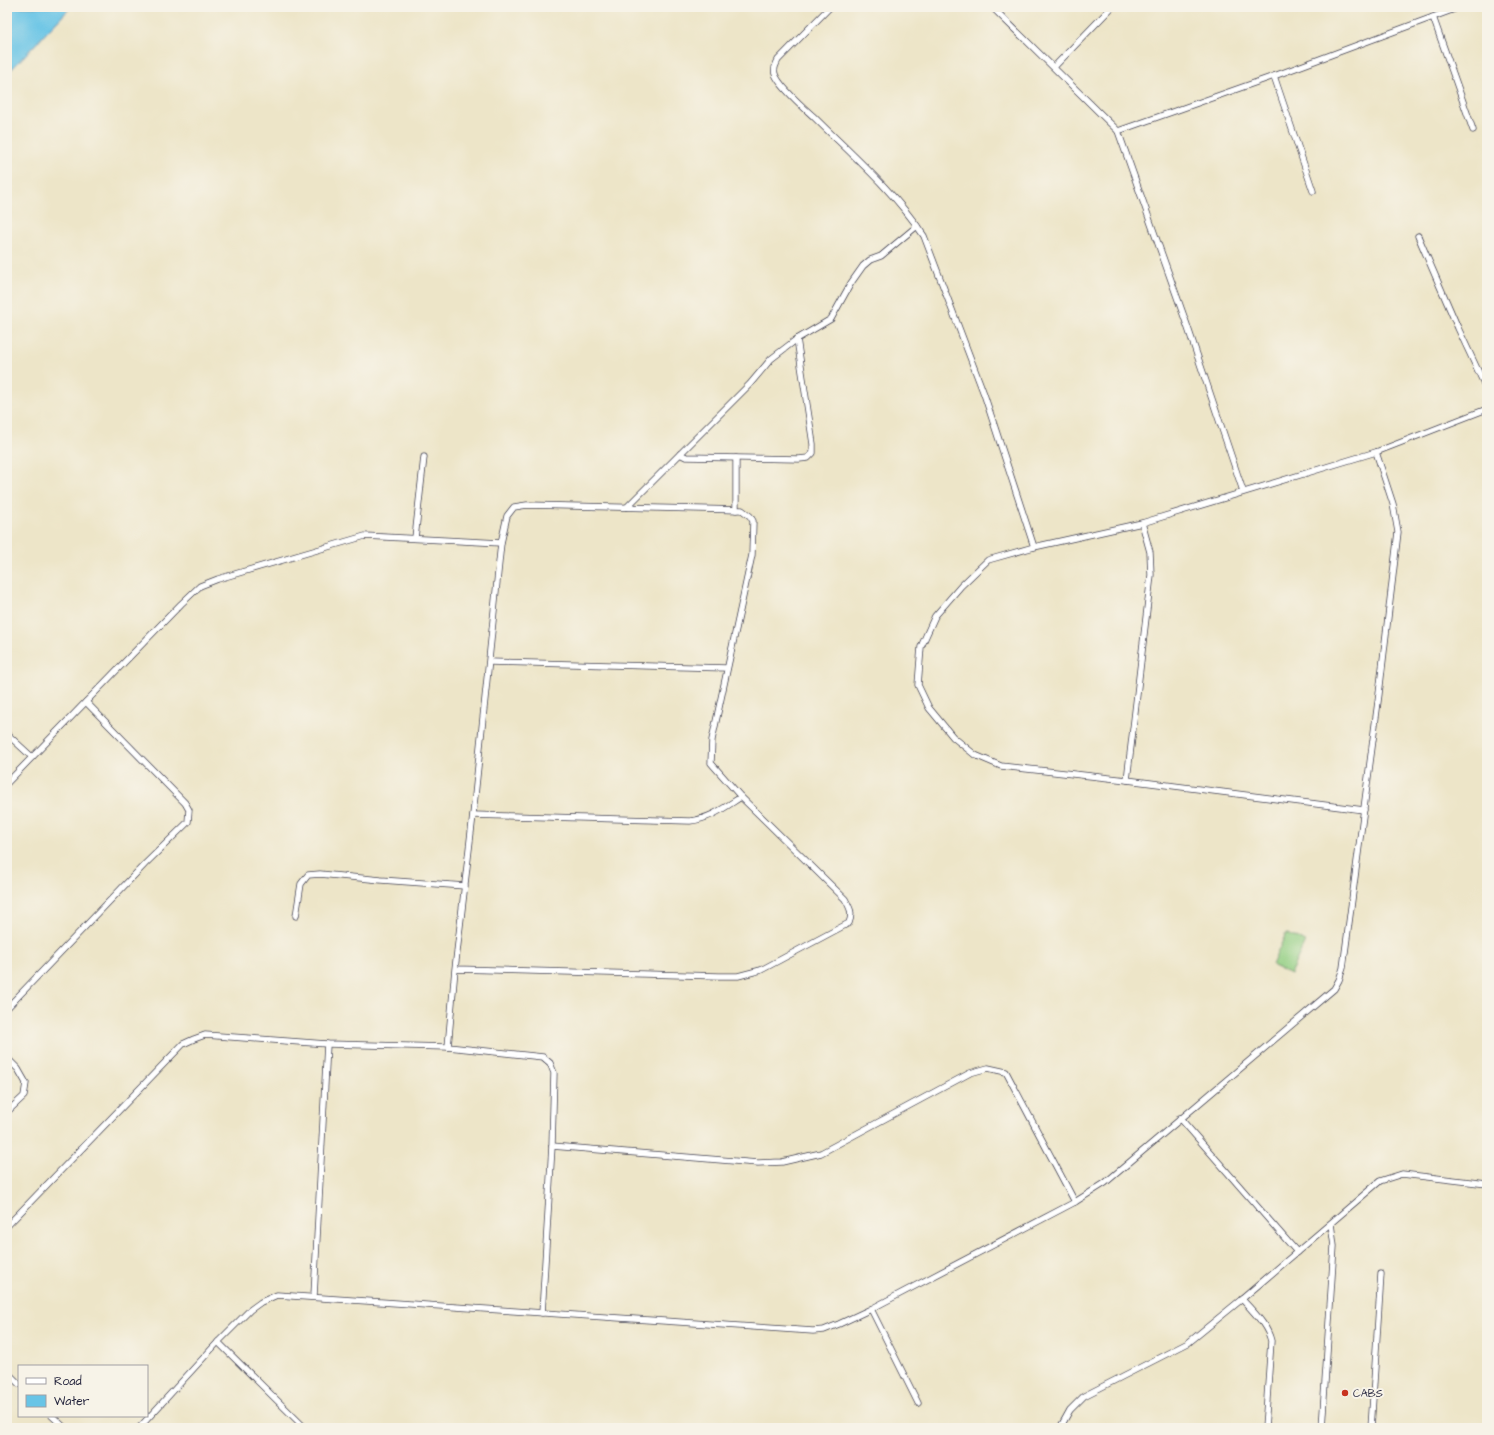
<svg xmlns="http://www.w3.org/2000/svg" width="1494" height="1435" font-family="'Architects Daughter',sans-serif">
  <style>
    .green { fill: #93cf83; stroke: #5a785f }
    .water { fill: #68c4e6; stroke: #457390 }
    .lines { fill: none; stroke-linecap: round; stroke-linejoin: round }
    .street-casing { stroke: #403f50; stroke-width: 7 }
    .street { stroke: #fff; stroke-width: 5.5 }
    .poi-dot { fill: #c8321e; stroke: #f7f3e8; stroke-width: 1.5 }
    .labels { text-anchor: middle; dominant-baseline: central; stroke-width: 4; stroke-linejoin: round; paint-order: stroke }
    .poi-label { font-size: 11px; fill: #22223b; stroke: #f7f3e8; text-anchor: start }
  </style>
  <rect width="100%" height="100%" fill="#f7f3e8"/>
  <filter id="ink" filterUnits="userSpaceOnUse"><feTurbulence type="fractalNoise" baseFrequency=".025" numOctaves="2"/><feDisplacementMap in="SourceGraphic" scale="8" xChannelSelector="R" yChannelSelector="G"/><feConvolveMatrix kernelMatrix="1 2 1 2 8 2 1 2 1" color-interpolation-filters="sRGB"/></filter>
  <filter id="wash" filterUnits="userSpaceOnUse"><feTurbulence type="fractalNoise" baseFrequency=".012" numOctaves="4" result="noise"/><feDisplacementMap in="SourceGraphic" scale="16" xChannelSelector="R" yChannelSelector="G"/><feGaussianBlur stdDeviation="0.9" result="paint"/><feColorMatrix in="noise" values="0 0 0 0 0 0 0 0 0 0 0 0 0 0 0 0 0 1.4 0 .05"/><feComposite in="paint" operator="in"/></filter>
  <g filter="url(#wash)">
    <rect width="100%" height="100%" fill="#ede5c8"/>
    <polygon class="green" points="1286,933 1305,942 1290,974 1272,965"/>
    <polygon class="water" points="7,7 71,7 7,74"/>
  </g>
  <g filter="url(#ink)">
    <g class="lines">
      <defs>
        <g id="street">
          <path d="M830 7 778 60C776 65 773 68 775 74 779 86 804 108 814 117 852 155 894 191 924 236L984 394 1034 547"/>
          <polyline points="992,7 1118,131 1187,325 1243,491"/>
          <polyline points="1433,17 1473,130"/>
          <polyline points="1054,67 1112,7"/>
          <polyline points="1274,76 1313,191"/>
          <polyline points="1118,131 1274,76 1460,7"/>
          <polyline points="1418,236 1458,328 1487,390"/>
          <polyline points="680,454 686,457 799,459 808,458 813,453 813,444 797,339 831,319 851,283 863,266 870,260 881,256 917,226"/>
          <polyline points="736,458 736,510"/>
          <polyline points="627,507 750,384 771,359 797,339"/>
          <polyline points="415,538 424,457"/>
          <polyline points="490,662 727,668"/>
          <polyline points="7,734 32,757"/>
          <polyline points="1127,780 1151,575 1150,552 1142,523"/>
          <polyline points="7,783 181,604 200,586 218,579 365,536 501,543"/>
          <polyline points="1364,810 1127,780 1001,766 975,755 953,737 929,708 918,685 921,647 935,616 961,586 988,560 1034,547 1142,523 1376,452 1487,409"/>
          <path d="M473 815 690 821C710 819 725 807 741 797"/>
          <polyline points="296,916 301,884 308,875 320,874 381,880 465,886"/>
          <polyline points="7,1008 145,864 188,822 189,810 185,803 86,702"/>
          <path d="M448 1047 455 969 473 815 501 543 507 516 514 507 527 505 742 510 750 516 753 521 752 555 712 740 711 763 741 797 845 899C850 908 853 913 849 923L761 970 738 976H719L455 969"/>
          <polyline points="7,1058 18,1069 26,1083 24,1096 7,1112"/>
          <polyline points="1180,1118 1297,1252"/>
          <polyline points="552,1146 758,1163 782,1162 821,1153 970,1073 988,1068 1006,1072 1075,1202"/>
          <polyline points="7,1226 183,1044 194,1039 205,1035 327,1044 448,1047 543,1057 550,1063 554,1073 552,1146 542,1313"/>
          <polyline points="314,1296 327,1044"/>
          <path d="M1242 1299C1253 1312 1267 1324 1271 1341L1265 1428"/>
          <polyline points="871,1309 918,1403"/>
          <polyline points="218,1342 305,1428"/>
          <polyline points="7,1372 19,1384"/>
          <polyline points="52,1416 65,1428"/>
          <polyline points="139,1428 218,1342 250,1310 261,1302 277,1295 813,1331 824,1330 839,1324 871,1309 1075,1202 1105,1183 1334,989 1339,980 1343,968 1379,694 1398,532 1393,504 1376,452"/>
          <polyline points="1060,1428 1070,1410 1084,1396 1188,1343 1242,1299 1380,1181 1402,1174 1487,1184"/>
          <polyline points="1322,1428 1334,1246 1331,1224"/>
          <polyline points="1371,1428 1381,1274"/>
        </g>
      </defs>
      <use href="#street" class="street-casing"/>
      <use href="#street" class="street"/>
    </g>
  </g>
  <circle class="poi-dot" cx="1345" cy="1393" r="4"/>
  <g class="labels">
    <g class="poi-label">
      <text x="1353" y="1393">CABS</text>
    </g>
  </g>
  <rect width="1494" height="1435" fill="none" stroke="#f7f3e8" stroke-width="24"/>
  <rect x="18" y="1365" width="130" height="52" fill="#f7f3e8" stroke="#a29fa3"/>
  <rect x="26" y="1378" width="20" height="6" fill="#ffffff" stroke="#a29fa3"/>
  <text x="54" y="1385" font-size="12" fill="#22223b">Road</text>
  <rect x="26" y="1395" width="20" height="12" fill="#68c4e6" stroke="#a29fa3"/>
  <text x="54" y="1405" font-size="12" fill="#22223b">Water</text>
</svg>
